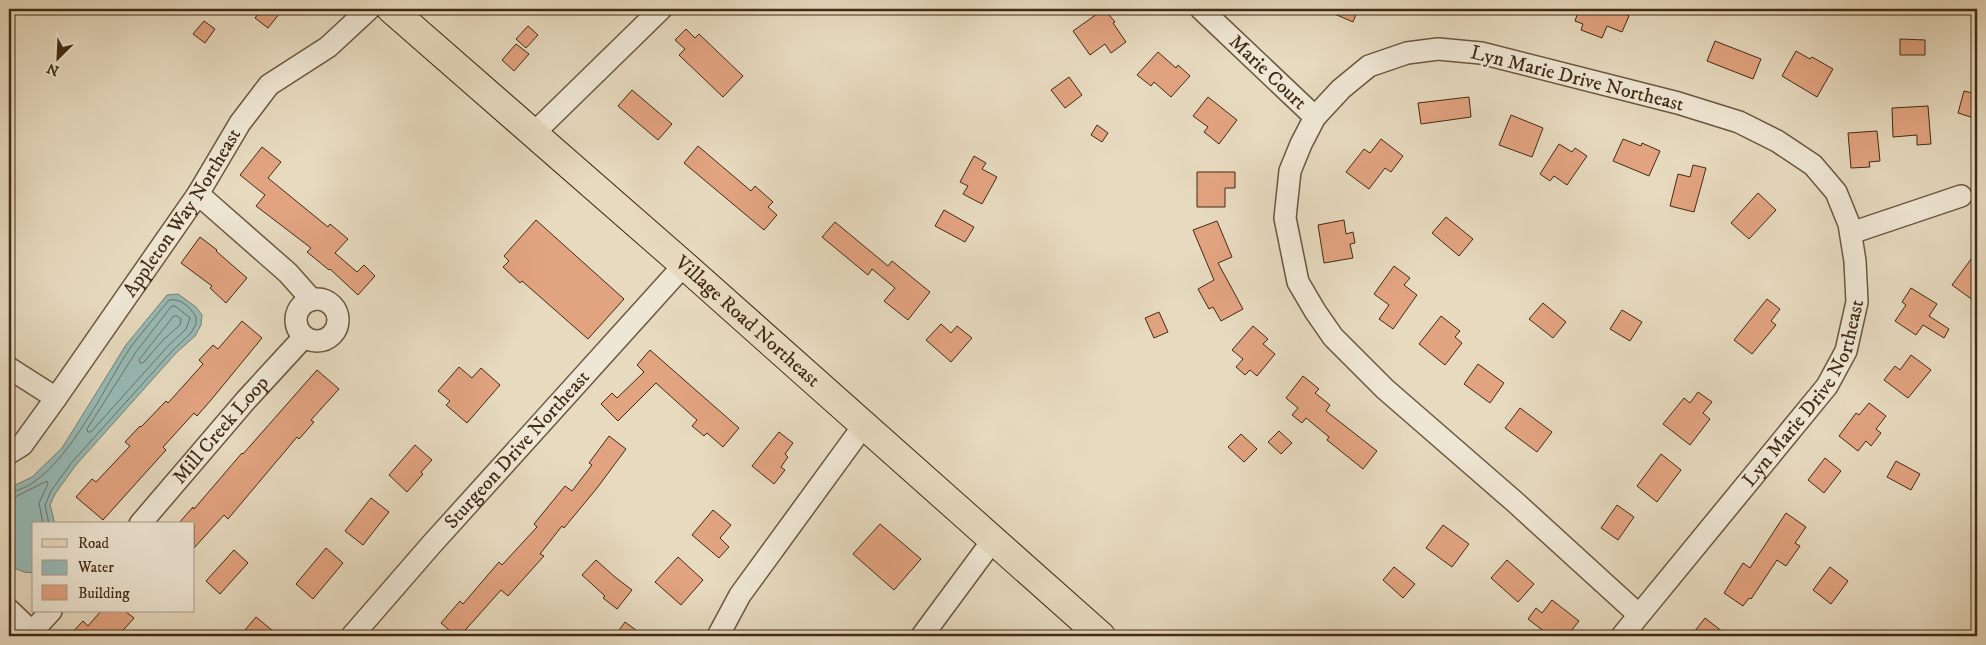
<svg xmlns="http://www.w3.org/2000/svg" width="1986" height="645" font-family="'IM FELL DW Pica',serif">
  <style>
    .water { fill: #97bab5; stroke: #758175 }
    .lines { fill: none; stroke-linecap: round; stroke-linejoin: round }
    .shore { stroke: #6c7264; stroke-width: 1 }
    .building { fill: #e2a380; stroke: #422b14 }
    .minor-casing { stroke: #6b573f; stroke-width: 24 }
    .major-casing { stroke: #422b14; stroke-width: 30 }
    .minor { stroke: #efe7d5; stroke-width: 21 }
    .major { stroke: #e7dabf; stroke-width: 28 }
    .labels { text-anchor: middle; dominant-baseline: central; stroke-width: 5; stroke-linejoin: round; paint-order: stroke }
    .street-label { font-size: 20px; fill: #422b14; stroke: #efe7d5 }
  </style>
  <rect width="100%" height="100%" fill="#e7dabf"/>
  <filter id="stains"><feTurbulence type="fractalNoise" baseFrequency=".004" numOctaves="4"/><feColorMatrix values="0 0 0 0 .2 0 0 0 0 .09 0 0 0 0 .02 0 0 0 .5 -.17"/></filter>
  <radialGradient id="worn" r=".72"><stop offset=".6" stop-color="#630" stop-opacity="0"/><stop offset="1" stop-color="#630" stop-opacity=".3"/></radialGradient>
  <polygon class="water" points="178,294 196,307 202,315 201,325 195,336 176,353 76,465 55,494 50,505 55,524 34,524 34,573 24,572 9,566 9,488 32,477 62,448 126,345 167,295"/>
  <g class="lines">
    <g class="shore">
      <polygon points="172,306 175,306 190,318 186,329 168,346 91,432 88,432 87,429 136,352"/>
      <polygon points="174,316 177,316 181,319 180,325 163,340 143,363 140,363 139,360 142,356"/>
      <path d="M9 492C59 487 104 387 130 348 142 332 156 316 169 300 181 298 190 307 196 317V324L191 333 173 350 72 462 51 491 45 505 49 524"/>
      <polyline points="9,498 15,497 47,481 48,484 39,503 43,524"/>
    </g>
  </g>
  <g class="building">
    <polygon points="262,9 283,9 268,28 255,18"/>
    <polygon points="1104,9 1115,22 1113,23 1126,42 1111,53 1105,44 1090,55 1073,31"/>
    <polygon points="1323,9 1358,9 1353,22"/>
    <polygon points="1579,9 1612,9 1629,16 1622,32 1607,26 1602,38 1581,30 1583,24 1575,21"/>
    <polygon points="204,21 215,29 205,43 193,34"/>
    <polygon points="528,26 538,35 526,48 516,39"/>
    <polygon points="686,29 695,38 699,34 743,76 723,97 679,55 685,49 675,40"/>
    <polygon points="1900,39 1925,40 1925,55 1900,55"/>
    <polygon points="1715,41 1761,59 1753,79 1707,61"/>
    <polygon points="516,44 529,54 514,71 502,60"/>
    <polygon points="1796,51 1810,59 1812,57 1833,69 1817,97 1782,76"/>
    <polygon points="1158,52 1176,68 1178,65 1190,76 1171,97 1154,82 1151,86 1137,75"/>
    <polygon points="1069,77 1082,95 1065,108 1051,90"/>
    <polygon points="632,90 672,124 658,140 618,106"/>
    <polygon points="1964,91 1977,94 1977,119 1958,113"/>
    <polygon points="1208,97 1237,120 1219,144 1204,132 1208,127 1193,116"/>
    <polygon points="1469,97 1471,117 1421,124 1418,103"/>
    <polygon points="1928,106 1931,144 1917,145 1917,135 1893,137 1892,108"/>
    <polygon points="1511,115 1543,128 1532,157 1499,145"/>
    <polygon points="1097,125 1108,133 1102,142 1091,135"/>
    <polygon points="1877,131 1880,161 1869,162 1870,167 1851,168 1848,133"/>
    <polygon points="1381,139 1403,156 1391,172 1385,168 1369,189 1346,172 1364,149 1370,153"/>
    <polygon points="1623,139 1641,146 1642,143 1660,151 1649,176 1613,161"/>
    <polygon points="1559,144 1572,152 1575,148 1587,156 1567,185 1554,176 1550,181 1540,174"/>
    <polygon points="698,146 751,191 755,186 773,202 768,207 777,215 764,230 684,163"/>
    <polygon points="262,147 281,162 268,178 328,227 330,224 348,239 335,253 357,272 364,265 375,276 358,295 330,269 329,270 307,252 311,248 256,206 265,195 240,175"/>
    <polygon points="974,156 986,163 982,169 997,177 982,204 963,194 968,186 960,182"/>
    <polygon points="1693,165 1706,168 1694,212 1670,206 1678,174 1690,177"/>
    <polygon points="1197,172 1235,172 1235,188 1225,188 1225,207 1197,207"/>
    <polygon points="1758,193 1776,210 1749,239 1731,223"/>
    <polygon points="944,210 974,227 965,242 935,226"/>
    <polygon points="1446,217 1473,239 1459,256 1432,233"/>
    <polygon points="536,220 624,299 588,339 522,281 520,283 503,267 509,261 504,256"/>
    <polygon points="1344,220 1346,234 1353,232 1355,243 1350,244 1353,258 1324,263 1318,225"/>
    <polygon points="1217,221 1232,257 1218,263 1243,309 1221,321 1213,307 1209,309 1198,289 1214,280 1193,230"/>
    <polygon points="835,222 888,266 892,261 930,292 908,320 884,301 895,288 872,269 868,275 822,237"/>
    <polygon points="200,237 217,250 216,251 247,278 226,303 210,288 212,286 181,263"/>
    <polygon points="1977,251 1977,303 1952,285"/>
    <polygon points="1394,266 1410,278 1404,285 1417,295 1393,329 1379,319 1389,305 1374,294"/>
    <polygon points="1911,288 1937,304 1929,316 1949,329 1944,338 1923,325 1916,335 1895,321 1906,305 1902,302"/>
    <polygon points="1767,299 1780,309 1771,321 1776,325 1752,354 1734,340"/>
    <polygon points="1543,303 1566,322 1553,338 1529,319"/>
    <polygon points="1622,310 1642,322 1630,341 1610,329"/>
    <polygon points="1159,312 1168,332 1154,338 1145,318"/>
    <polygon points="1441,316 1460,331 1455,337 1462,343 1445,365 1419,344"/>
    <polygon points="242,321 262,338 211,400 197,416 194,413 163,447 166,450 103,520 76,497 92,479 96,482 130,446 125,442 140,426 141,427 166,401 168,403 203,364 199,360 213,345 218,349"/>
    <polygon points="941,324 951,333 957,326 972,338 951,362 926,340"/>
    <polygon points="1253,326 1268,339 1263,344 1275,354 1257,376 1250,370 1245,375 1236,367 1243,359 1232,350"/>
    <polygon points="650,350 739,428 723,447 707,433 704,436 692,426 697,420 656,383 618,421 601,404 612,393 617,398 644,372 637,365"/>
    <polygon points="1911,355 1931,370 1908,398 1884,380 1895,366 1900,370"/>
    <polygon points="1478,364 1504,383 1490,403 1464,384"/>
    <polygon points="459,367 472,378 481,368 500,385 467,423 446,405 450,401 438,391"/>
    <polygon points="317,370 339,389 311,420 314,422 299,439 297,437 228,519 224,515 194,548 194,524 178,524 193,507 194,509 242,453 243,454"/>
    <polygon points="1303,376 1319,389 1315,393 1330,405 1326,411 1377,451 1363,469 1327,440 1329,437 1306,418 1302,423 1292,415 1298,408 1286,398"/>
    <polygon points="1698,392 1712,402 1703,413 1710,419 1690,445 1663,424 1684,398 1690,403"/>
    <polygon points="1869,403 1886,416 1876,429 1881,433 1871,446 1866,441 1858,451 1839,436 1856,413 1859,415"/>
    <polygon points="1520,408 1552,432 1537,452 1505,428"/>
    <polygon points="1279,431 1292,443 1281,454 1268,442"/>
    <polygon points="779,432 793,443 785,454 788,457 781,467 785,470 774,484 752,466"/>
    <polygon points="1241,434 1257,449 1244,462 1228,447"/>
    <polygon points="609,436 626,449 597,488 564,528 562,526 540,554 544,556 508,596 501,590 460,636 456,636 441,623 460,601 463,604 499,562 502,565 537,527 534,524 565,486 572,491 592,465 589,463"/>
    <polygon points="415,445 432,460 421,472 423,474 407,492 389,475"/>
    <polygon points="1661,454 1681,470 1657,502 1637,486"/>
    <polygon points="1825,458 1841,471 1824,493 1808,480"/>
    <polygon points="1896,461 1920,474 1911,490 1887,477"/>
    <polygon points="371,498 389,512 363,545 345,531"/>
    <polygon points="1617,505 1634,517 1618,540 1601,528"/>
    <polygon points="713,510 731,525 720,538 729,547 719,558 692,535"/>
    <polygon points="1786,513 1806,527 1795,543 1800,546 1786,566 1777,560 1751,599 1749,598 1743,606 1724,593 1743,563 1750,568"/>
    <polygon points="880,524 921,559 894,590 853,554"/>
    <polygon points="1443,525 1469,544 1452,567 1426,548"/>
    <polygon points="326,548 343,563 313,599 296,584"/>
    <polygon points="234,550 248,563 220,594 206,581"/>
    <polygon points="678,557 703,580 681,605 655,582"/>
    <polygon points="596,560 615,577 632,590 617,609 603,598 605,596 582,575"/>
    <polygon points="1507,560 1534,584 1518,602 1491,578"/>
    <polygon points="1394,567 1415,584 1403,598 1383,580"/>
    <polygon points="1830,567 1848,581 1831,604 1813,590"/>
    <polygon points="1552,600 1579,621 1567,636 1550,636 1528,619 1536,608 1542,613"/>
    <polygon points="101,611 125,611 134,618 118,636 69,636 83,621 88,626"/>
    <polygon points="256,617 279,636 240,636"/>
    <polygon points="1705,618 1728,636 1691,636"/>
    <polygon points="625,622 644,636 615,636"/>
  </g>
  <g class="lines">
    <defs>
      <g id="minor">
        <path id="s1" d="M1201 9 1315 117"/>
        <polyline points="534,133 661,9"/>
        <polyline points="198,194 288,273 312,300"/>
        <polyline points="1851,233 1961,196"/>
        <circle cx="317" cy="320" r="21"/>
        <path id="s2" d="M9 368 56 398 198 194 240 123 269 85 328 47 369 9"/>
        <polyline points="9,453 22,445 56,398"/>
        <path id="s3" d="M140 524 246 400 304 337"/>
        <polyline points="9,610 32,632"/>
        <polyline points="28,636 51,611"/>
        <path id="s4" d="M352 636 431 545 684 265"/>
        <polyline points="718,636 740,595 864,425"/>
        <polyline points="922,636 993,540"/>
        <path id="s5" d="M1622 636 1827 386 1846 351 1857 302 1855 261 1849 224 1836 192 1813 165 1777 141 1739 122 1678 103 1481 53 1438 49 1407 53 1369 66 1341 89 1315 117 1301 144 1290 171 1285 218 1298 282 1315 311 1333 337 1385 389 1515 502 1639 615"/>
      </g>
      <g id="major">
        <path id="s6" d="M391 9 684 265 1101 636"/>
      </g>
    </defs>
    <use href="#minor" class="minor-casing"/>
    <use href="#major" class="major-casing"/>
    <use href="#minor" class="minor"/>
    <use href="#major" class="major"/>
  </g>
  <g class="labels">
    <g class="street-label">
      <text stroke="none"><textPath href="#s1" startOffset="92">Marie Court</textPath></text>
      <text transform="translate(1577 79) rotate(14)">Lyn Marie Drive Northeast</text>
      <text stroke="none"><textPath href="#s2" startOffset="280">Appleton Way Northeast</textPath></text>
      <text stroke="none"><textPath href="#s6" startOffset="474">Village Road Northeast</textPath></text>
      <text stroke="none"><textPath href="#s5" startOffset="306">Lyn Marie Drive Northeast</textPath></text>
      <text stroke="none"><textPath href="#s3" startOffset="124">Mill Creek Loop</textPath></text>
      <text stroke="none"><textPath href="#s4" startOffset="249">Sturgeon Drive Northeast</textPath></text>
    </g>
  </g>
  <rect width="1986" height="645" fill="none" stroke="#e7dabf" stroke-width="30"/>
  <rect x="10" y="10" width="1966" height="625" fill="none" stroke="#422b14" stroke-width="2.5"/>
  <rect x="15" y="15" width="1956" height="615" fill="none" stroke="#422b14"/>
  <rect x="32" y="522" width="162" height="90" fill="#efe7d5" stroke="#aa9c88"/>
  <rect x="42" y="539" width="25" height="8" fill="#e7dabf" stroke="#aa9c88"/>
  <text x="78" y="548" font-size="15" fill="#422b14">Road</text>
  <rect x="42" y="560" width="25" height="15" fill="#97bab5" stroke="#aa9c88"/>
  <text x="78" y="572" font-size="15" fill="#422b14">Water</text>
  <rect x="42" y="585" width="25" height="15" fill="#e2a380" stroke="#aa9c88"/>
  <text x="78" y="598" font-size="15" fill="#422b14">Building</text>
  <g transform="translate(58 58) rotate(204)" stroke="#efe7d5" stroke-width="4" paint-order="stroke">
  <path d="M0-4L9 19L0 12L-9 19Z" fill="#422b14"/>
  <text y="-8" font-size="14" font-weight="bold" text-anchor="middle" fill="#422b14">N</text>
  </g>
  <rect width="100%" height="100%" filter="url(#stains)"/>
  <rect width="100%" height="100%" fill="url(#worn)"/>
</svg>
